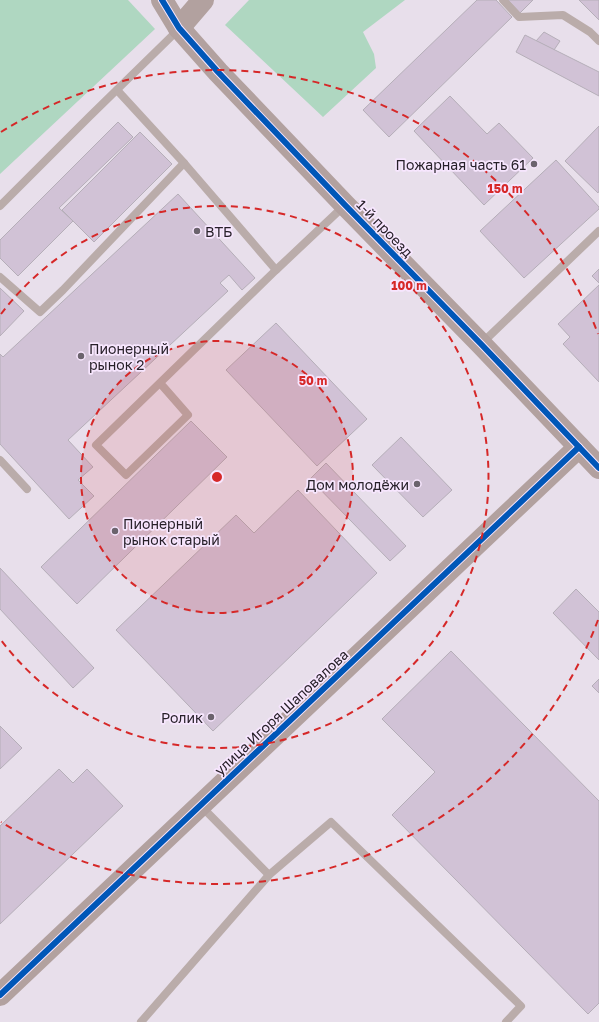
<svg xmlns="http://www.w3.org/2000/svg" width="599" height="1022" font-family="'Golos Text',sans-serif">
  <style>
    .green { fill: #afd7c1 }
    .building { fill: #d1c2d6; stroke: #b5aeb8 }
    .lines { fill: none; stroke-linecap: round; stroke-linejoin: round }
    .lane { stroke: #baacaa; stroke-width: 8 }
    .secondary { stroke: #b2a19f; stroke-width: 22 }
    .cycleway-casing { stroke: #f7e6fe; stroke-width: 8 }
    .cycleway { stroke: #0057b8; stroke-width: 6 }
    .ring { fill: none; stroke: #d62828; stroke-width: 2; stroke-dasharray: 7 5 }
    .poi-dot { fill: #6b636d; stroke: #f7e6fe; stroke-width: 1.5 }
    .labels { text-anchor: middle; dominant-baseline: central; stroke-width: 3.5; stroke-linejoin: round; paint-order: stroke }
    .poi-label { font-size: 14px; fill: #272029; stroke: #f7e6fe; text-anchor: end }
    .street-label { font-size: 14px; fill: #272029; stroke: #f7e6fe }
    .centre { fill: #d62828; stroke: #f7e6fe; stroke-width: 2 }
    .ring-label { font-size: 12px; text-anchor: middle; font-weight: bold; fill: #d62828; stroke: #f7e6fe; stroke-width: 3.5; stroke-linejoin: round; paint-order: stroke }
  </style>
  <rect width="100%" height="100%" fill="#e8dfeb"/>
  <g class="green">
    <polygon points="0,0 128,0 155,29 0,174"/>
    <polygon points="249,0 405,0 363,32 374,54 376,68 323,117 225,25"/>
  </g>
  <g class="building">
    <polygon points="477,0 496,0 512,17 389,137 363,110"/>
    <polygon points="508,0 533,0 520,13"/>
    <polygon points="579,0 599,0 599,20"/>
    <polygon points="544,32 560,41 554,50 536,41"/>
    <polygon points="525,35 599,72 599,96 516,52"/>
    <polygon points="450,96 487,134 499,123 533,158 484,205 414,131"/>
    <polygon points="118,122 133,137 59,208 73,221 18,276 0,258 0,240"/>
    <polygon points="599,126 599,191 598,193 565,161"/>
    <polygon points="140,132 172,164 94,242 62,210"/>
    <polygon points="556,160 599,207 599,209 524,278 480,231"/>
    <polygon points="178,194 255,278 242,290 229,275 220,283 228,291 68,440 93,467 78,480 94,496 69,519 0,444 0,354 3,357"/>
    <polygon points="599,269 599,283 592,276"/>
    <polygon points="599,285 599,382 563,344 570,337 558,324"/>
    <polygon points="0,288 24,311 0,336"/>
    <polygon points="276,323 367,419 317,466 226,370"/>
    <polygon points="191,421 227,457 77,604 41,567"/>
    <polygon points="401,437 452,490 423,517 372,465"/>
    <polygon points="326,463 406,546 390,561 310,479"/>
    <polygon points="298,490 377,573 213,731 116,630 236,515 254,533"/>
    <polygon points="0,568 94,668 73,688 0,609"/>
    <polygon points="576,589 599,612 599,660 553,613"/>
    <polygon points="451,651 599,801 599,1003 588,1014 392,815 435,772 382,719"/>
    <polygon points="599,679 599,693 592,686"/>
    <polygon points="0,726 22,748 0,769"/>
    <polygon points="59,769 73,783 87,769 123,806 0,924 0,826"/>
  </g>
  <g class="lines">
    <g class="lane">
      <polyline points="503,0 519,17 563,15 590,32 599,41"/>
      <polyline points="184,163 276,270 345,205"/>
      <polyline points="0,206 89,117 179,29"/>
      <polyline points="0,277 40,312 63,290 184,163 117,90"/>
      <polyline points="481,344 599,231"/>
      <polyline points="160,383 188,415 126,475 96,445 276,270"/>
      <polyline points="0,460 27,489"/>
      <polyline points="201,806 269,875"/>
      <polyline points="141,1022 269,875 331,822 521,1006 506,1022"/>
    </g>
    <g class="secondary">
      <polyline points="162,0 179,28 218,72 345,205 481,344 599,468"/>
      <polyline points="179,28 203,0"/>
      <polyline points="0,995 579,447"/>
    </g>
    <defs>
      <g id="cycleway">
        <polyline points="162,0 179,28 218,72 345,205 481,344 599,468"/>
        <polyline points="0,995 579,447"/>
      </g>
    </defs>
    <use href="#cycleway" class="cycleway-casing"/>
    <use href="#cycleway" class="cycleway"/>
  </g>
  <circle cx="217" cy="477" r="136" fill="#d62828" fill-opacity=".12"/>
  <g class="ring">
    <circle cx="217" cy="477" r="136"/>
    <path d="M1 314A271 271 0 1 1 1 640"/>
    <path d="M598 620A407 407 0 0 1 1 822M1 132A407 407 0 0 1 598 334"/>
  </g>
  <g class="poi-dot">
    <circle cx="534" cy="164" r="4"/>
    <circle cx="197" cy="231" r="4"/>
    <circle cx="81" cy="356" r="4"/>
    <circle cx="417" cy="484" r="4"/>
    <circle cx="115" cy="531" r="4"/>
    <circle cx="211" cy="717" r="4"/>
  </g>
  <g class="labels">
    <g class="poi-label">
      <text x="526" y="164">Пожарная часть 61</text>
      <text x="205" y="231" text-anchor="start">ВТБ</text>
      <text x="89" y="348" text-anchor="start">Пионерный<tspan x="89" dy="16">рынок 2</tspan></text>
      <text x="409" y="484">Дом молодёжи</text>
      <text x="123" y="523" text-anchor="start">Пионерный<tspan x="123" dy="16">рынок старый</tspan></text>
      <text x="203" y="717">Ролик</text>
    </g>
    <g class="street-label">
      <text transform="translate(385 228) rotate(46)">1-й проезд</text>
      <text transform="translate(281 712) rotate(-43)">улица Игоря Шаповалова</text>
    </g>
  </g>
  <circle cx="217" cy="477" r="6" class="centre"/>
  <g class="ring-label">
    <text x="505" y="193">150 m</text>
    <text x="409" y="290">100 m</text>
    <text x="313" y="385">50 m</text>
  </g>
</svg>
